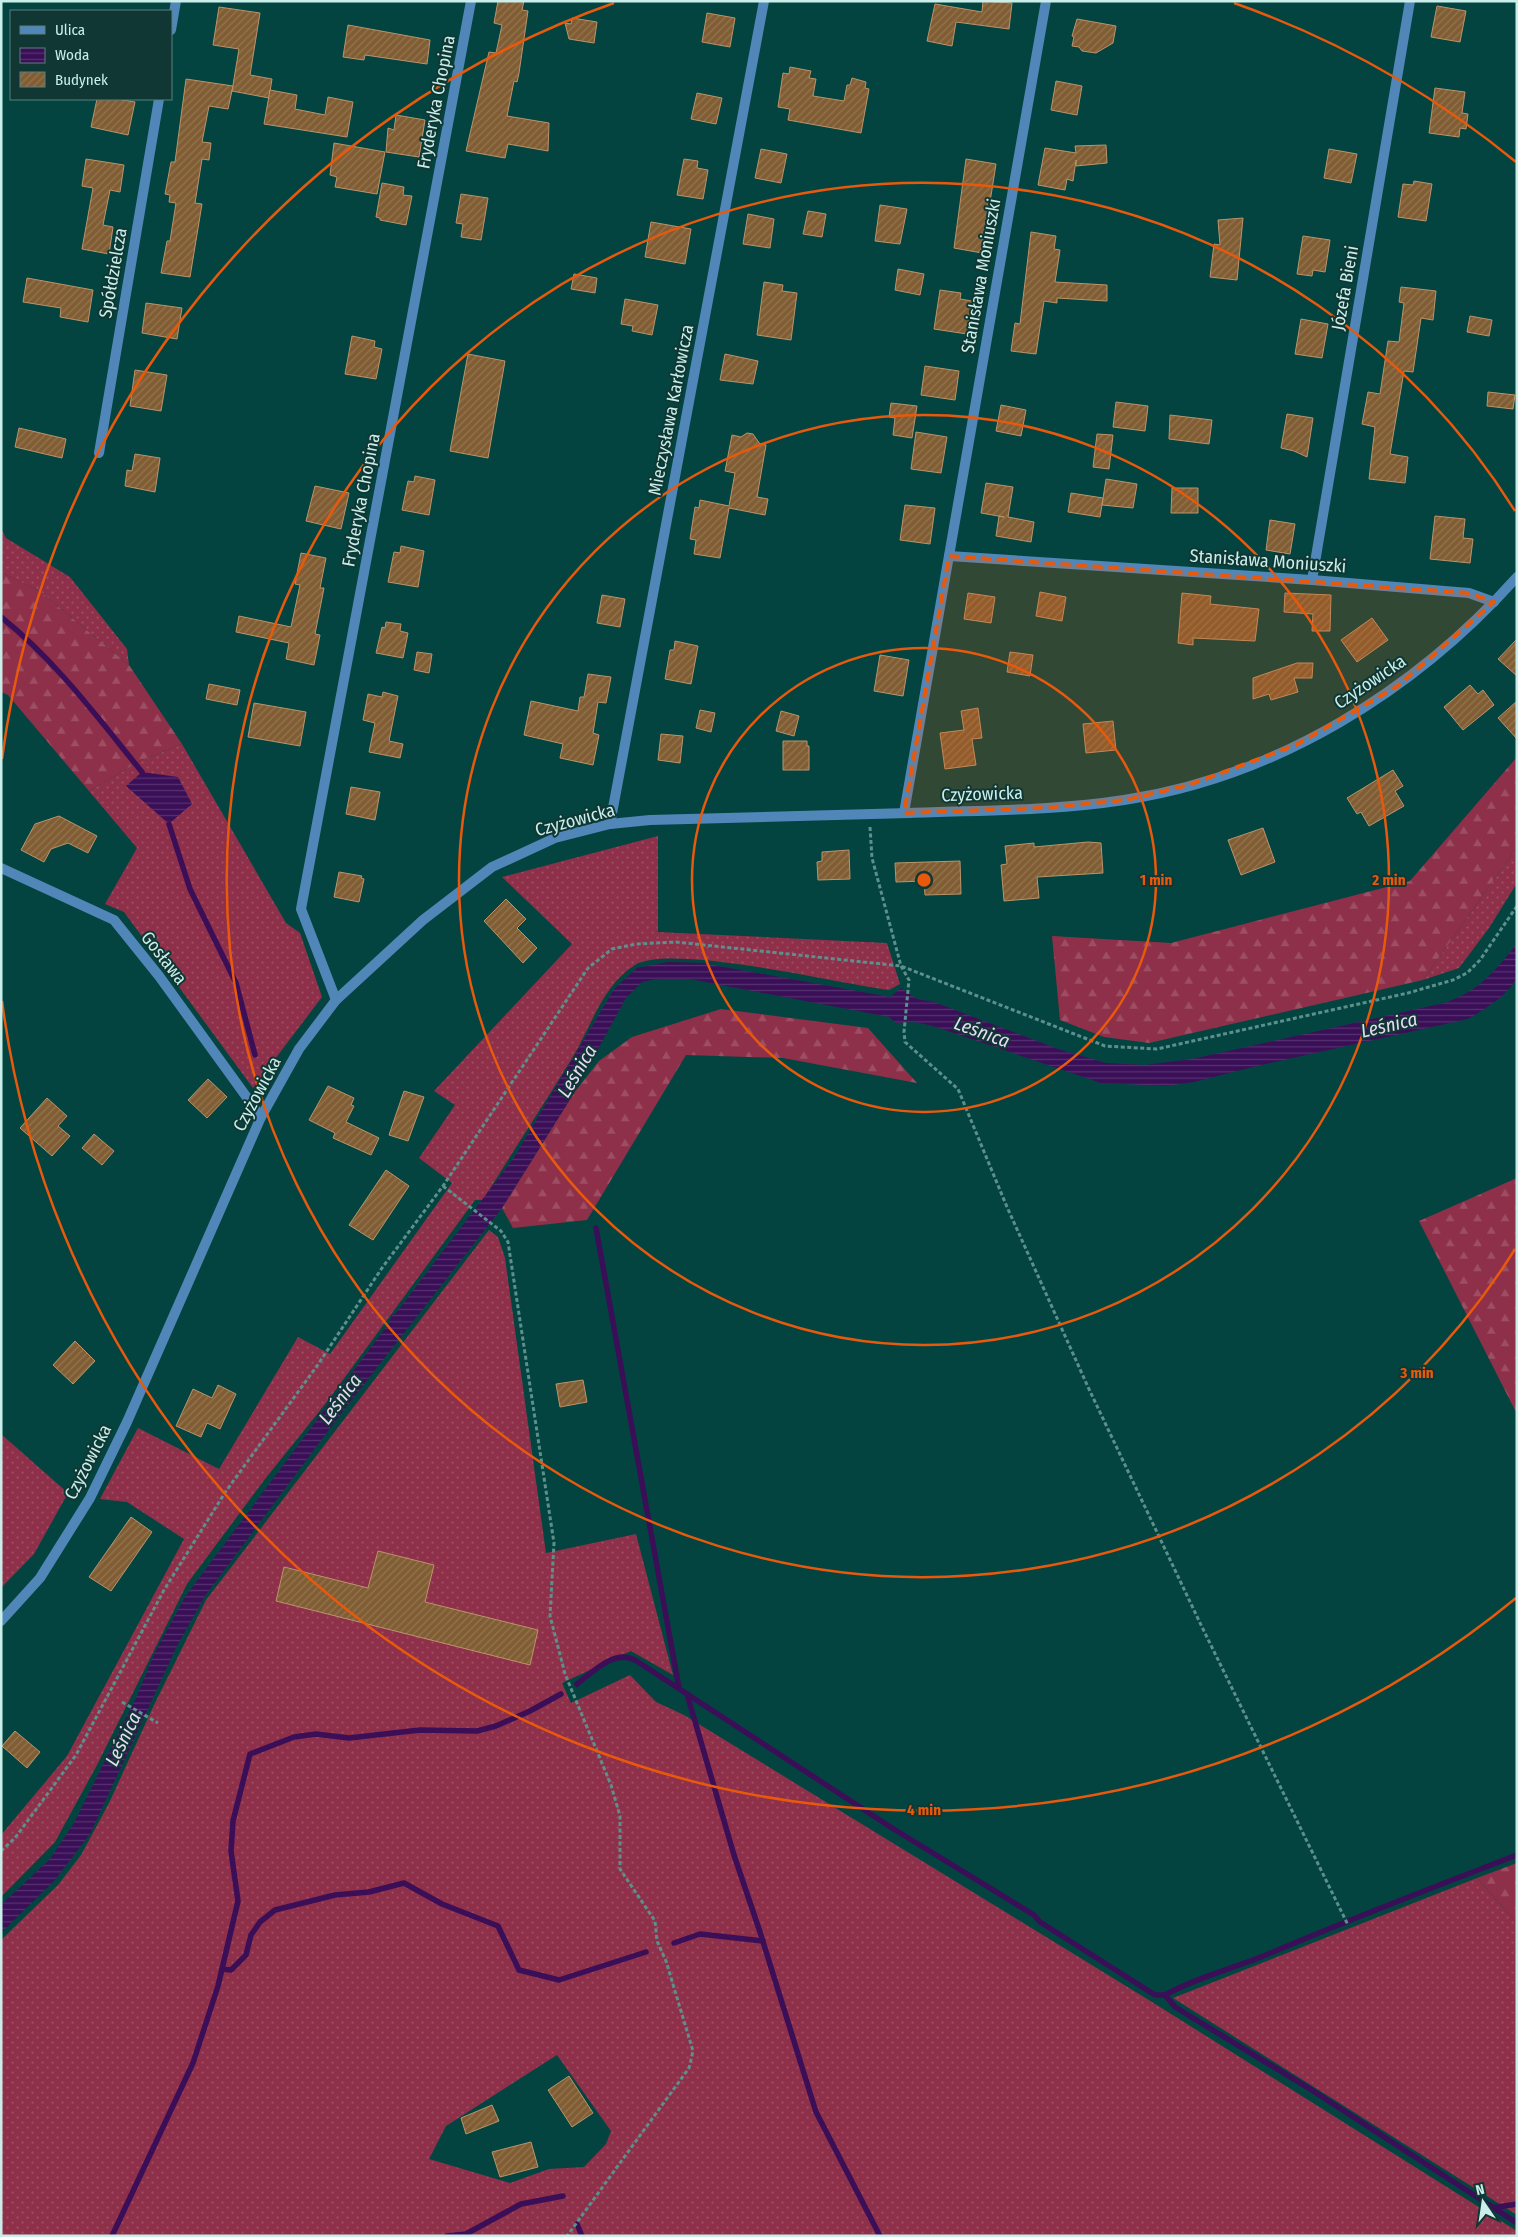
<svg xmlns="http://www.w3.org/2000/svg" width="1518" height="2237" font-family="'Fira Sans Condensed',sans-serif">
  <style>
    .grass { fill: url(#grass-dots); fill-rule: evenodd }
    .forest { fill: url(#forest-firs) }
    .water { fill: url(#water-rules) }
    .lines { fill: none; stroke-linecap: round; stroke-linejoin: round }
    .stream { stroke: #3a0f57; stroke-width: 5.5 }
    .building { fill: url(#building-hatch); stroke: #bb946a }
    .path { stroke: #5d908c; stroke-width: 3; stroke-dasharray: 4 2.5; stroke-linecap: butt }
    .minor { stroke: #5187b8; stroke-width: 10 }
    .tertiary { stroke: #5187b8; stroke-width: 10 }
    .marked { fill: #e8590c; fill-opacity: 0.2; stroke: #e8590c; stroke-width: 4; stroke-dasharray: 10 6; stroke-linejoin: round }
    .ring { fill: none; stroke: #e8590c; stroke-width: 2.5 }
    .labels { text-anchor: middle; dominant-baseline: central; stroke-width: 4; stroke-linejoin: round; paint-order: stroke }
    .street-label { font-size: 18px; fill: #caeee9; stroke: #103734 }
    .water-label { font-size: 19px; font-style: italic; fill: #e8dbf4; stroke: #103734 }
    .centre { fill: #e8590c; stroke: #103734; stroke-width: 2.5 }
    .ring-label { font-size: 15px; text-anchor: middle; font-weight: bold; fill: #e8590c; stroke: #103734; stroke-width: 4; stroke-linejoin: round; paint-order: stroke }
  </style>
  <defs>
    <pattern id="grass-dots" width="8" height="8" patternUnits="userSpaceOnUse" patternTransform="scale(1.25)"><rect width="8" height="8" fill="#8e3049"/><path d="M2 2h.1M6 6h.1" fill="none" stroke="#9d4e63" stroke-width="1.8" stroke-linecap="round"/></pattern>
    <pattern id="forest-firs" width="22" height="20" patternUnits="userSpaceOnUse" patternTransform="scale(1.25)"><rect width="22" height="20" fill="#8e3049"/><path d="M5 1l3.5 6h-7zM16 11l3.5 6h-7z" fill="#9d4e63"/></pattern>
    <pattern id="water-rules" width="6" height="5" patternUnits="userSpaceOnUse" patternTransform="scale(1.25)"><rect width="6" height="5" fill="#3a0f57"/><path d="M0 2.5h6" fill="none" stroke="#55326f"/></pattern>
    <pattern id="building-hatch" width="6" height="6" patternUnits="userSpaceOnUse" patternTransform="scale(1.25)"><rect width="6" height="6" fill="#815d34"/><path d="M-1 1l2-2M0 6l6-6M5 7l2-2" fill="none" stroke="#927551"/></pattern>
  </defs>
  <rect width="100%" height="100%" fill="#044440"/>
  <g class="grass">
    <polygon points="1,528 6,538 70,577 127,649 129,665 42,593 1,572"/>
    <polygon points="182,744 286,923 300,933 322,997 253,1088 124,912 105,904 137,848 89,791 142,760"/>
    <path d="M658 836V932L887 943 900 984 889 990C841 984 671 943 635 965 603 985 592 1024 574 1055 544 1104 513 1151 483 1200H475L326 1403 265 1479 187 1584 97 1765 55 1842 1 1897V1835L67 1756 184 1539 127 1502 100 1499 138 1428 219 1469 298 1337 330 1354 452 1183 419 1158 455 1105 434 1091 572 944 502 877Z"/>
    <polygon points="1517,847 1517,883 1489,928 1459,968 1423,980"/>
    <path d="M489 1230 498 1237 505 1258 546 1553 636 1534 673 1675 631 1651 562 1683 571 1703 630 1675 656 1702 684 1715 1152 2002 1517 2231V2236H1V1940L58 1885 81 1855 109 1803 154 1705 206 1600ZM557 2055 611 2131 606 2144 584 2167 549 2169 510 2183 429 2159 446 2126Z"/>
    <polygon points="1,1434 68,1493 34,1554 1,1588"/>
    <polygon points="1477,1878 1517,1923 1517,2215 1173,1998"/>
  </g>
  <g class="forest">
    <polygon points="1,572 42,593 129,665 182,744 142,760 89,791 8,695 1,692"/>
    <polygon points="1517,757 1517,847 1423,980 1149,1043 1104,1037 1060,1020 1052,936 1171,943 1410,881"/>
    <polygon points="721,1009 868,1028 917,1083 783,1058 686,1055 587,1220 513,1228 502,1208 574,1093 599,1061 632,1037"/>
    <polygon points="1517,1178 1517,1414 1419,1221"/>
    <polygon points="1517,1863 1517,1923 1477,1878"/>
  </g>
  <g class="water">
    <polygon points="142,772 178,777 192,804 169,824 126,786"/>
    <path d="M1517 943C1517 953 1518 965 1517 975 1514 992 1482 1011 1468 1019L1257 1066 1194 1082 1166 1086 1101 1083 933 1026 914 1022 896 1023 889 1017 690 979H657L642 982 626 998 574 1093 502 1208 343 1411 205 1596 177 1646 90 1834 55 1880 1 1933V1905L50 1859 74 1823 136 1698 155 1652 185 1597 389 1323 392 1315 396 1313 513 1159 614 989 637 968 668 962 702 963 890 997 901 988 917 999 934 1002 1058 1049 1106 1063 1145 1065 1192 1059 1444 1003C1479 991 1495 972 1517 943Z"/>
  </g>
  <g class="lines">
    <g class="stream">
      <path d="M1 617C56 661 98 718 142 772"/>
      <polyline points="169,824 190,889 236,983 255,1055"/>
      <polyline points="596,1228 679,1688"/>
      <path d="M577 1684C593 1672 614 1649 635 1660L892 1828 1034 1915 1040 1922 1155 1995H1165L1175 2007 1310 2089 1517 2223"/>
      <polyline points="687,1694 734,1855 760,1932 816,2112 880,2236"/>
      <polyline points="674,1943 700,1934 763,1941"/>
      <polyline points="222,1969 231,1970 246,1955 251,1935 260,1922 275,1910 335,1895 369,1892 404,1883 442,1904 498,1926 519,1970 559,1980 646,1952"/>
      <path d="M1165 1995C1193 1979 1230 1969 1261 1957 1346 1921 1431 1888 1517 1855"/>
      <polyline points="1492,2208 1517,2204"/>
      <polyline points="577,2224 582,2236"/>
      <polyline points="112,2236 193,2063 218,1986 238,1901 231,1851 233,1821 250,1754 294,1737 316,1734 349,1738 420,1730 477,1731 496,1726 530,1711 561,1694"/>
      <polyline points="447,2236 466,2234 521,2204 563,2196"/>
    </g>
  </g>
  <g class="building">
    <polygon points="498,1 524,1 522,10 528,11 519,73 517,82 514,81 507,116 549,123 548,151 508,144 505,158 466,151 489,52 496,53 502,25 494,23"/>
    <polygon points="983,1 1012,3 1009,29 956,22 952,46 927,41 935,4 982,12"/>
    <polygon points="1437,6 1466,11 1460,42 1431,37"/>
    <polygon points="219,7 260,13 250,75 272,79 269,98 232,91 239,49 213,45"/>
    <polygon points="707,13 735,18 730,47 702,42"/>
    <polygon points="572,18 597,22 594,43 569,39 565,23 571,24"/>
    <polygon points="1077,19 1116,26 1113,43 1096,53 1082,51 1079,47 1072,46 1074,37 1072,36"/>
    <polygon points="348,25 430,40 427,64 365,55 364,60 343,57"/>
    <polygon points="790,67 811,71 809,78 816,79 813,96 844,101 847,85 850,85 852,78 866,82 865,88 869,89 861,133 788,120 790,109 778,107 783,73 789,74"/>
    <polygon points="186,79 233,86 228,109 209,106 202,142 211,143 209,160 202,159 195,203 202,204 190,277 161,273 167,241 170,241 176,203 169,202 170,195 165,194 171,162 175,162"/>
    <polygon points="1056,81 1082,86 1077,115 1051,110"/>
    <polygon points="1435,88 1465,92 1462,113 1468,114 1466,129 1460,128 1459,137 1429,133"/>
    <polygon points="270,90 297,95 295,109 325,115 328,97 353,102 347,137 264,124"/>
    <polygon points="697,93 722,98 716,124 691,119"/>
    <polygon points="97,99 117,99 135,102 128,135 91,127"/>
    <polygon points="396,115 425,120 419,157 386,152 388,128 394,130"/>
    <polygon points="334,143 385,152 377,194 335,187 337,177 330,175"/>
    <polygon points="1106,145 1107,163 1076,166 1076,160 1073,181 1067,179 1065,190 1038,185 1045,148 1076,153 1075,146"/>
    <polygon points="761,149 787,154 781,183 755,178"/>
    <polygon points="1329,149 1357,154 1351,183 1324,178"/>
    <polygon points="86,159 124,165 120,192 110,190 103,225 113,227 109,254 82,249 93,188 82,186"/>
    <polygon points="684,159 698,161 697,168 708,170 703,199 677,195"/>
    <polygon points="966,159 996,164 982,253 954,248"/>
    <polygon points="1414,181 1432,184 1426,221 1398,217 1403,184 1413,185"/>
    <polygon points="382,183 404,187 403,195 412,196 406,225 380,220 380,218 376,217"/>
    <polygon points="461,194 488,198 481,240 461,237 463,224 456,223"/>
    <polygon points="880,205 907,209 900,244 875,241"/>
    <polygon points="808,211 826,214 822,237 803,234"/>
    <polygon points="748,214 774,219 770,248 743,244"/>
    <polygon points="1243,218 1237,280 1210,277 1214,244 1220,245 1218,220"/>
    <polygon points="651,222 691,229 685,264 645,257"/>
    <polygon points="1031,232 1056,236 1054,249 1060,250 1055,282 1107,285 1107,301 1057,298 1057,303 1044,301 1036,354 1011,351 1015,323 1020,324"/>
    <polygon points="1303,236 1330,240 1325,272 1313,270 1312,276 1297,274"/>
    <polygon points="898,269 924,274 920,295 895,290"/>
    <polygon points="574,274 597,278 595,293 571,289"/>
    <polygon points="27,278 93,290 88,322 60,317 61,308 23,302"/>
    <polygon points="764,282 783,285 782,291 797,293 791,340 757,335"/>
    <polygon points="1401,287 1436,291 1433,320 1421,318 1413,372 1404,371 1390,454 1408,457 1405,483 1369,479 1375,427 1362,424 1368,392 1380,394 1388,341 1399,342 1404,303 1399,302"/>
    <polygon points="940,290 961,293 960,299 972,301 967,334 934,329"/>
    <polygon points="625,299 658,305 652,335 632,331 633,326 621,324"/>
    <polygon points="146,303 182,308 177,339 142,333"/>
    <polygon points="1470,316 1492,320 1489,336 1467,332"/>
    <polygon points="1301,319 1328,324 1322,358 1295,354"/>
    <polygon points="352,336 375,341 374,347 382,349 376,379 345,374"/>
    <polygon points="468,354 505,361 488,458 450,451"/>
    <polygon points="725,354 758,361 753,384 720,380"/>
    <polygon points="925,366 959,371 955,400 921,395"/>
    <polygon points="135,370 167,375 161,411 130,406"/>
    <polygon points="1488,392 1515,395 1513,409 1487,406"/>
    <polygon points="1116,402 1148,406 1145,431 1113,427"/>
    <polygon points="891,403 917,406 912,438 893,435 895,418 889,417"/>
    <polygon points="1001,405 1026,410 1021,436 996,431"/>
    <polygon points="1287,414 1313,418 1307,457 1294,451 1281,448"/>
    <polygon points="1170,415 1212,420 1209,444 1169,439"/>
    <polygon points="19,428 66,439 62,458 15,447"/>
    <polygon points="916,432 947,437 941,473 911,469"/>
    <polygon points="747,433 753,434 760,444 766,445 757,497 768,499 765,515 729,508 720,558 694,554 696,540 690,539 695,507 699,508 700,500 729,506 735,473 725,471 732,435 741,437"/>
    <polygon points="1097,434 1113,435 1109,469 1093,467"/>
    <polygon points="135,454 160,458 155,492 125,486 127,470 132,471"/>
    <polygon points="415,476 435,480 429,515 402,510 408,481 414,482"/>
    <polygon points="1106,479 1137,484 1133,508 1102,505"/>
    <polygon points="986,483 1013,487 1008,517 1034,522 1031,542 996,536 999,516 1004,517 981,513"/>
    <polygon points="315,486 349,493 341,529 306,521"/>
    <polygon points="1172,488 1198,488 1198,513 1171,513"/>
    <polygon points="1071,493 1103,498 1100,517 1068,512"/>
    <polygon points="905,505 935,508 930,544 900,540"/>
    <polygon points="1435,516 1465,519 1463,538 1473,539 1470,563 1430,559"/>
    <polygon points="1270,520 1295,524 1290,554 1266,550"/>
    <polygon points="401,546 424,551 418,587 388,582 394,552 400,553"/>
    <polygon points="301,553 326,558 320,588 324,588 315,634 320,635 314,665 286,659 289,643 236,632 239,616 291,627 300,585 295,584"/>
    <polygon points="1040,592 1066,597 1062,621 1036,616"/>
    <polygon points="968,593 995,597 991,623 964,619"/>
    <polygon points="1182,593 1211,596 1210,604 1259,609 1255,641 1193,638 1193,645 1178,643"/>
    <polygon points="1285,593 1331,595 1330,631 1312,631 1313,614 1284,612"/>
    <polygon points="602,595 625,599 620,627 597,623"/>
    <polygon points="1372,618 1388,640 1357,662 1341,640"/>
    <polygon points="386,622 401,624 400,631 408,633 403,658 376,653 382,627 385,628"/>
    <polygon points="1517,639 1517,676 1498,659"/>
    <polygon points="675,641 698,646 691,684 665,679 670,650 674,650"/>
    <polygon points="417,652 432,654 429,673 414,670"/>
    <polygon points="1010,652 1033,655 1030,676 1007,672"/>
    <polygon points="880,655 909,660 903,696 874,691"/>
    <polygon points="1297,663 1313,663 1312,678 1294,678 1298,692 1271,700 1269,694 1253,699 1253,678"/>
    <polygon points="588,674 611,677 606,703 598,702 593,733 599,735 593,765 560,758 563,744 524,735 531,701 578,711 580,697 584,697"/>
    <polygon points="209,684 240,690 237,705 206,699"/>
    <polygon points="1470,685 1478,694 1483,690 1494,705 1463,730 1444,707"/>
    <polygon points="383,692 398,696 389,741 403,744 400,758 369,752 375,723 363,720 368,694 382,697"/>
    <polygon points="1517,701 1517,739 1498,718"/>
    <polygon points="254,703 306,712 300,746 248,737"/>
    <polygon points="978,708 982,738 972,739 976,765 945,769 940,733 964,730 961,711"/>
    <polygon points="700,710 715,713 711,732 696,728"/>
    <polygon points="781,711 799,716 794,736 776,731"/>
    <polygon points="1113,721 1116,750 1086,753 1083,724"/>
    <polygon points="661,734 683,736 680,763 658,760"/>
    <polygon points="783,741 807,741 807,746 809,746 809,770 783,770"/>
    <polygon points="1393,770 1403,786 1395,791 1404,806 1369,826 1361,812 1357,814 1347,798"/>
    <polygon points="351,787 380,792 375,820 346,814"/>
    <polygon points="59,816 97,836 88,853 68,843 51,849 44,862 21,850 35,824"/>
    <polygon points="1263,828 1275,862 1241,875 1228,840"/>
    <polygon points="1088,842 1101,843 1103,873 1037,877 1039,898 1004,901 1001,865 1007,864 1005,846 1034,843 1034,847"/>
    <polygon points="849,850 850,879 818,880 817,862 822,861 822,852"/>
    <polygon points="960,861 961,894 925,895 924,881 896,882 895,863"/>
    <polygon points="339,872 362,876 361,878 364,879 359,902 334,897"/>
    <polygon points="506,899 526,919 517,928 537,948 523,963 484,921"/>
    <polygon points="208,1079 227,1097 207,1118 188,1100"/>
    <polygon points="328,1086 354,1098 351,1105 354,1106 346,1122 379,1138 371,1155 333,1138 335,1133 309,1120"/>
    <polygon points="404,1091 424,1097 408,1141 389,1135"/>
    <polygon points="47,1098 67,1116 58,1126 70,1136 52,1156 20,1128"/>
    <polygon points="94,1134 114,1151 102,1165 82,1148"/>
    <polygon points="386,1170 409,1186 373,1240 349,1225"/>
    <polygon points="75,1341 95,1361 73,1384 53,1365"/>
    <polygon points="583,1380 587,1402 560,1407 556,1384"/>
    <polygon points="218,1385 236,1394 220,1429 207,1423 201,1437 176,1426 193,1389 212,1398"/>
    <polygon points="131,1517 152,1532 111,1591 89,1577"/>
    <polygon points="378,1551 434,1565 425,1602 538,1630 530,1665 276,1601 284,1567 368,1588"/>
    <polygon points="15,1731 40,1752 27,1768 2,1746"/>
    <polygon points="569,2076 593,2113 572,2127 548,2090"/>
    <polygon points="492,2105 499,2121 466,2134 461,2118"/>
    <polygon points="531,2142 538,2167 500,2177 492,2152"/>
  </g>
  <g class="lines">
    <g class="path">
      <polyline points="870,827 872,858 901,966 909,980 904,1032 905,1042 958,1089 1007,1207 1088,1387 1202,1627 1348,1925"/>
      <polyline points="443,1186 501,1231 508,1242 554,1543 550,1616 565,1674 611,1785 620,1816 620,1869 655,1921 657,1941 666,1961 693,2051 689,2068 567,2236"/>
      <polyline points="122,1702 158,1723"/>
      <polyline points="1,1851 15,1838 76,1755 164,1590 226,1491 317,1366 382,1268 443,1186 588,968 612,949 636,944 676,942 901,966 1105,1046 1157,1049 1408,993 1453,980 1467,973 1480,960 1517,906"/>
    </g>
    <g class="minor">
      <polyline points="171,30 176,1"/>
      <polyline points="99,453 159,99"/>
      <polyline points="949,556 1312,580 1469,593 1494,602"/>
      <polyline points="1312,580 1410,1"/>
      <polyline points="904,813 1046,1"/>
      <polyline points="610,824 764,1"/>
      <polyline points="1,868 114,920 159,976 261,1117"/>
      <polyline points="336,1000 301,909 471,1"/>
    </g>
    <path class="tertiary" d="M1 1621 40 1578 90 1498 127 1422 261 1117 299 1049 336 1000 423 920 492 867 555 838 610 824 650 820C737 818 823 815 909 813 981 810 1053 811 1124 800 1277 777 1416 690 1517 577"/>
  </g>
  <path class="marked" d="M949 556 1469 593 1494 602 1398 686 1296 745 1189 785 1126 800 1043 808 904 813Z"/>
  <g class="ring">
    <circle cx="924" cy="880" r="232"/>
    <circle cx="924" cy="880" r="465"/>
    <path d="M1515 1249A697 697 0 1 1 1515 511"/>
    <path d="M1516 1598A930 930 0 0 1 2 1001M2 759A930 930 0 0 1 614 3M1234 3A930 930 0 0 1 1516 162"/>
  </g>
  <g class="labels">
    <g class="street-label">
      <text transform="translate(436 102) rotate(-79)">Fryderyka Chopina</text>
      <text transform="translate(113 273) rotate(-80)">Spółdzielcza</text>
      <text transform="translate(981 276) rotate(-80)">Stanisława Moniuszki</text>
      <text transform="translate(1345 288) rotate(-80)">Józefa Bieni</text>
      <text transform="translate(671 410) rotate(-79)">Mieczysława Karłowicza</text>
      <text transform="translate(361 500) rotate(-79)">Fryderyka Chopina</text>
      <text transform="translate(1268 561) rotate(4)">Stanisława Moniuszki</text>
      <text transform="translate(1370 682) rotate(-34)">Czyżowicka</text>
      <text transform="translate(982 794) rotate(-2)">Czyżowicka</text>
      <text transform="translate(575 820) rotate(-15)">Czyżowicka</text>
      <text transform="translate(164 958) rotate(52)">Gosława</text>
      <text transform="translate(257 1094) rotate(-62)">Czyżowicka</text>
      <text transform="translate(88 1462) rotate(-63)">Czyżowicka</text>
    </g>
    <g class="water-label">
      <text transform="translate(1389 1025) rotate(-13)">Leśnica</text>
      <text transform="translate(982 1032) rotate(20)">Leśnica</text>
      <text transform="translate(577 1071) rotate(-59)">Leśnica</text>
      <text transform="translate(340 1399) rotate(-53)">Leśnica</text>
      <text transform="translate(123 1739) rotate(-64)">Leśnica</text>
    </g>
  </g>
  <circle cx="924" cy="880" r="8" class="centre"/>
  <g class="ring-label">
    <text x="1156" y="885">1 min</text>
    <text x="1389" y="885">2 min</text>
    <text x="1417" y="1378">3 min</text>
    <text x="924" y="1815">4 min</text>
  </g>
  <rect width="1518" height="2237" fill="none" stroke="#caeee9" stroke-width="5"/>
  <rect x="10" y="10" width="162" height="90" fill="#103734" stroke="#5a807c"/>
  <rect x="20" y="26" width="25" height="8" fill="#5187b8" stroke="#5a807c"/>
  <text x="55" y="35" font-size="15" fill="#caeee9">Ulica</text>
  <rect x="20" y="48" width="25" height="15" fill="url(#water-rules)" stroke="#5a807c"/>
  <text x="55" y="60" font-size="15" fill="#caeee9">Woda</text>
  <rect x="20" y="72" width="25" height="15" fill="url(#building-hatch)" stroke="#5a807c"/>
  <text x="55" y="85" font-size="15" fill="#caeee9">Budynek</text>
  <g transform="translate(1483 2202) rotate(347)" stroke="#103734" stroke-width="4" paint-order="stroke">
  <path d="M0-4L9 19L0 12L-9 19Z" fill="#caeee9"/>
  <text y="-8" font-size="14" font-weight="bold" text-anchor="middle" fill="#caeee9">N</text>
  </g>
</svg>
